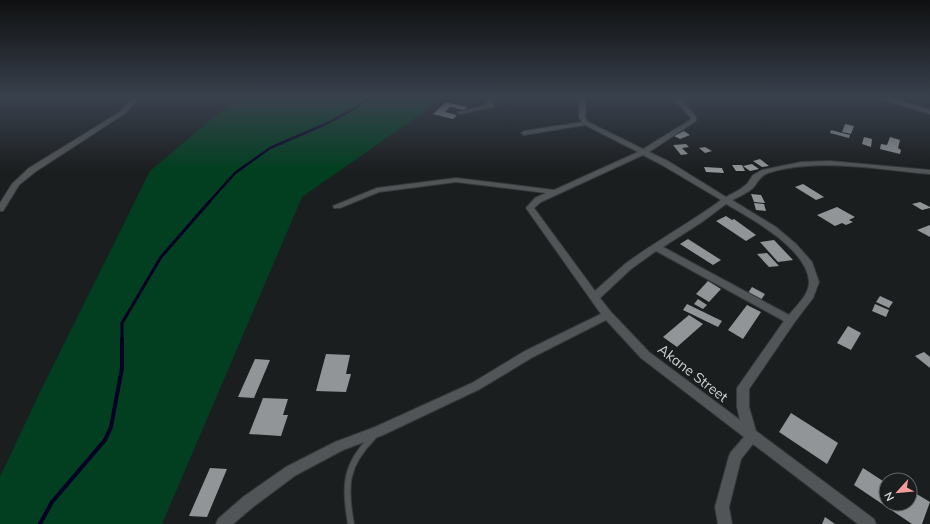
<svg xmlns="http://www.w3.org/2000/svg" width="930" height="524" font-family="Mulish,sans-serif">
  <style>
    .green { fill: #013f20 }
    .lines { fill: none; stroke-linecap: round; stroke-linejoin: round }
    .stream-far2 { stroke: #070124; stroke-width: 2.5 }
    .stream-far1 { stroke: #070124; stroke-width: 3 }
    .stream { stroke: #070124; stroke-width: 4 }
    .building { fill: #929598 }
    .lane-casing { stroke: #363839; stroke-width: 8 }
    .street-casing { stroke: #363839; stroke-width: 2 }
    .lane { stroke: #515557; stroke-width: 6 }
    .street { fill: #515557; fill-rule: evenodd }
    .labels { text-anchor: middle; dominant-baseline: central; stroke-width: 4; stroke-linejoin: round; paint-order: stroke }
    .near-street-label { font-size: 14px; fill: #d0d2d3; stroke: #1b1e1f }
  </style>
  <rect width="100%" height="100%" fill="#1b1e1f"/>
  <polygon class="green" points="238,97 445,97 302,197 162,524 0,524 0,477 39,394 150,171"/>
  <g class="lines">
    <polyline class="stream-far2" points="209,202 235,173 270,148 328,123 357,107 370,97"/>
    <polyline class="stream-far1" points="122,340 122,323 161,257 210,201"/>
    <polyline class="stream" points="40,524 52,502 105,440 111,427 122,368 122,339"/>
  </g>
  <g class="building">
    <polygon points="446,102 467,107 464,110 450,107 445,112 457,115 453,119 433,114"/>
    <polygon points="845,124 854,126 851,134 842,132"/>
    <polygon points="831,130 850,135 849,138 830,133"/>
    <polygon points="684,131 690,135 680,139 674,136"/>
    <polygon points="864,137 872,139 871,147 862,144"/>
    <polygon points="890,137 900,140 898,148 901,150 900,154 880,149 881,144 887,145"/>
    <polygon points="686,144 689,147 682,148 688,154 681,155 673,145"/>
    <polygon points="705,147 712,151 705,153 699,148"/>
    <polygon points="760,159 769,166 762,167 753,161"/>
    <polygon points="752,164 759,169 750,171 743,166"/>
    <polygon points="732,165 742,165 745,171 736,171"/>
    <polygon points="704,167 722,168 724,173 706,172"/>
    <polygon points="803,184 824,197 816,200 795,187"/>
    <polygon points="751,194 761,195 765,203 754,202"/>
    <polygon points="920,202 930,207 930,208 922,210 912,204"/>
    <polygon points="754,203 764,204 766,211 756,210"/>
    <polygon points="837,207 855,217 849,220 853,222 846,225 842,223 835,226 817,215"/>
    <polygon points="726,216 732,220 734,219 756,235 746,241 716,221"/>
    <polygon points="930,225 930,237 917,230"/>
    <polygon points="688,239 721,260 713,265 680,244"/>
    <polygon points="774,240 793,260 778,262 760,242"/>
    <polygon points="767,253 779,266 769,267 757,254"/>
    <polygon points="708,281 721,289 709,302 696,294"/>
    <polygon points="752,287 765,294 761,300 748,293"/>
    <polygon points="880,296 893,302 889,308 876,302"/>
    <polygon points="698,299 707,305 703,309 694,304"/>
    <polygon points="687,304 722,321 718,327 683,310"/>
    <polygon points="875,304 889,310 886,317 872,311"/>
    <polygon points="747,305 761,312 743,339 728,330"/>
    <polygon points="689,315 703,324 677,347 663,337"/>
    <polygon points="848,326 861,333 851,350 837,343"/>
    <polygon points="924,352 930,357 930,368 915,356"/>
    <polygon points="326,354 350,355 346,374 351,374 346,392 316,391"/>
    <polygon points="255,359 270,360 254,398 238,397"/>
    <polygon points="263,398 288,399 283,415 288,415 281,436 249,434"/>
    <polygon points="791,413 838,443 827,464 779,432"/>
    <polygon points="210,468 227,469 207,517 189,516"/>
    <polygon points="863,468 886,483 886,504 910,504 910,490 930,502 922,524 912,524 854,485"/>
    <polygon points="825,517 835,524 822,524"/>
  </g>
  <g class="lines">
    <defs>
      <path id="lane" d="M351 524C344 486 345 465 373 437"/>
      <g id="street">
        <polygon points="133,97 140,97 124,114 35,172 19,185 3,211 0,211 0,203 12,184 29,168 120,112"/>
        <polygon points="483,97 489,97 494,106 493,107 460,114 457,112 487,105"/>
        <path d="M580 97H586L585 117 588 122 643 149 690 120 691 118 672 97H679L696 117V121L649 152 668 161 726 197 739 190 747 184 753 175 762 170 801 162 830 161 930 170V174C880 170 817 157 768 173 760 176 758 182 753 188 747 193 739 197 732 200L776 227 796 244 812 262 819 282 813 298 794 323 749 389V407L756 431 874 519 876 524H858L753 444 741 459 729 507 732 524H718L715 507 729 456 731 452 744 437 641 358 606 320 533 357 480 389 383 435 343 450 296 475 253 507 233 524H216L218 519 243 497 286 467 335 442 375 427 472 383 525 351 601 314 526 208 535 198 546 193 456 182 379 192 340 208H334L333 206 377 188 456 178 554 190 638 152 585 125 524 135 521 133 524 131 582 122 579 117ZM643 155 662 165 721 200C690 223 656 241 625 264 615 273 605 282 595 291L534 208 541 202ZM726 204C752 219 806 248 809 281 810 294 796 306 789 315L663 247 702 222ZM656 251 784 321 737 388V407L740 420 649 352 611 312 600 298 631 269Z"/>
        <polygon points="876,97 887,97 930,110 930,114"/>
      </g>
    </defs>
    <use href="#lane" class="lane-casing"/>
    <use href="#street" class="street-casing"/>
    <use href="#lane" class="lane"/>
    <use href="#street" class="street"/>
  </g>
  <linearGradient id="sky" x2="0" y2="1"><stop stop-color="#0f1011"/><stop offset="0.57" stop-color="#39414d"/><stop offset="1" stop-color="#39414d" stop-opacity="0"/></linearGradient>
  <rect width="930" height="171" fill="url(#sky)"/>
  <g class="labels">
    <g class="near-street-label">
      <text transform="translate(693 373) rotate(38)">Akane Street</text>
    </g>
  </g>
  <g transform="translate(898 492) rotate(243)"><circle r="19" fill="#1b1e1f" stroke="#636667"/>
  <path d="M0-3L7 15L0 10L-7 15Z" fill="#f59b9a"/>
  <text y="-6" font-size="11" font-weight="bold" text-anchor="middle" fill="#d0d2d3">N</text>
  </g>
</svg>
